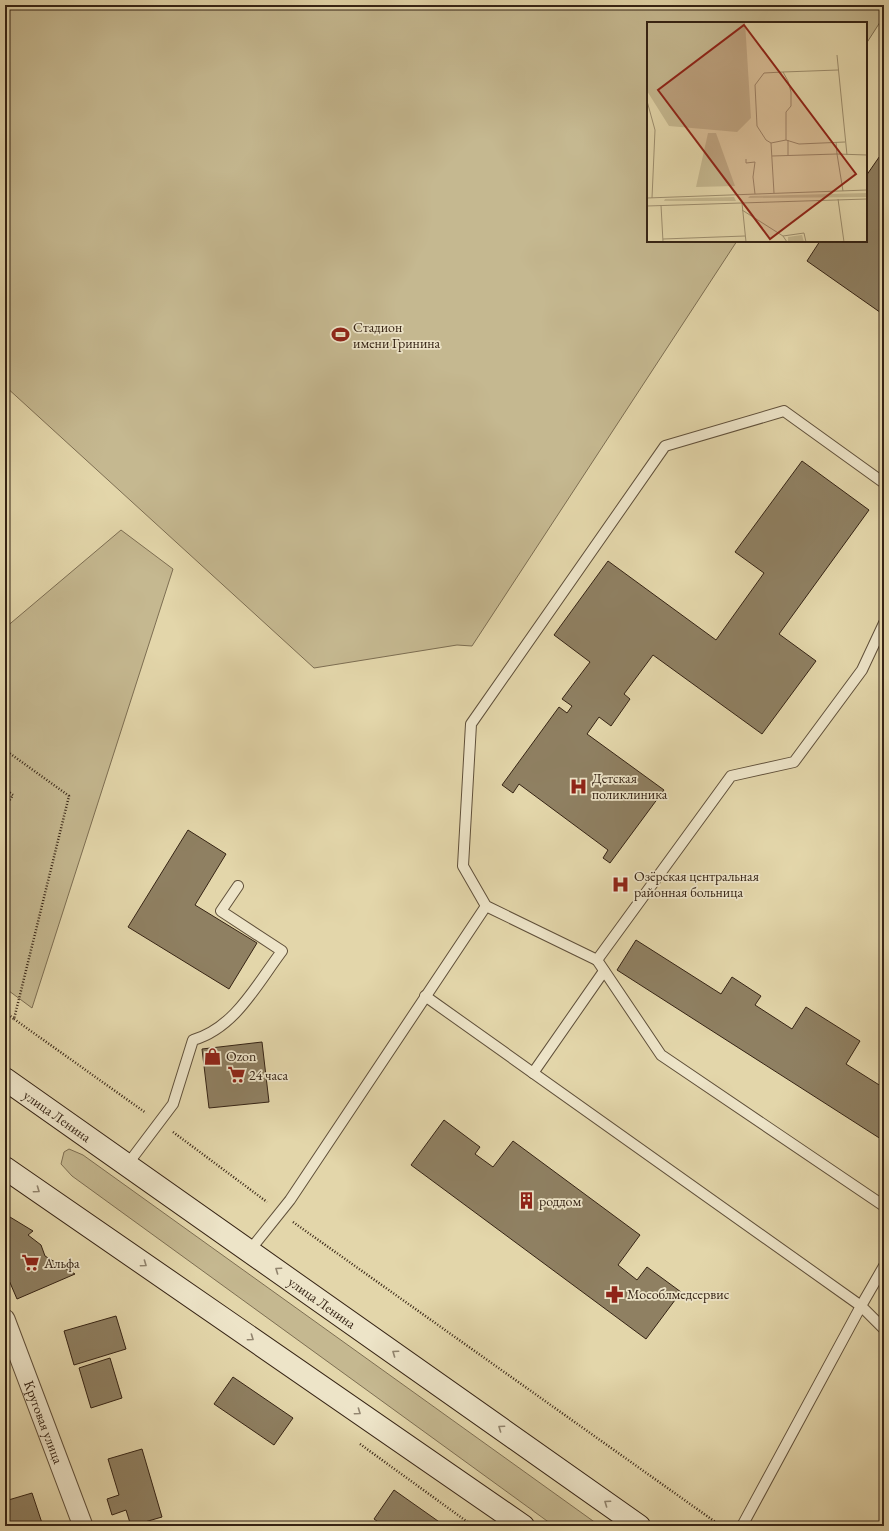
<svg xmlns="http://www.w3.org/2000/svg" width="889" height="1531" font-family="'EB Garamond',serif">
  <style>
    .green { fill: #c5b890; stroke: #7d6e52 }
    .building { fill: #8f8062; stroke: #352314 }
    .lines { fill: none; stroke-linecap: round; stroke-linejoin: round }
    .service-casing { stroke: #60503a; stroke-width: 12 }
    .minor-casing { stroke: #60503a; stroke-width: 21 }
    .secondary-casing { stroke: #352314; stroke-width: 24 }
    .path { stroke: #352314; stroke-width: 2.5; stroke-dasharray: 1 2; stroke-linecap: butt }
    .service { stroke: #ede4c8; stroke-width: 10 }
    .minor { stroke: #ede4c8; stroke-width: 19 }
    .secondary { stroke: #ede4c8; stroke-width: 22 }
    .oneway { stroke: #91846e }
    .labels { text-anchor: middle; dominant-baseline: central; stroke-width: 3.5; stroke-linejoin: round; paint-order: stroke }
    .poi-label { font-size: 14px; fill: #352314; stroke: #ede4c8; text-anchor: start }
    .street-label { font-size: 14px; fill: #352314; stroke: #ede4c8 }
    .inset-road { fill: none; stroke: #9d8e6e; stroke-width: 1 }
    .view { fill: #8f2418; fill-opacity: 0.15; stroke: #8f2418; stroke-width: 2 }
    .inset-edge { fill: none; stroke: #352314; stroke-width: 2 }
  </style>
  <rect width="100%" height="100%" fill="#e3d6aa"/>
  <filter id="stains"><feTurbulence type="fractalNoise" baseFrequency=".005" numOctaves="4"/><feColorMatrix values="0 0 0 0 .2 0 0 0 0 .09 0 0 0 0 .02 0 0 0 .5 -.17"/></filter>
  <radialGradient id="worn" r=".72"><stop offset=".6" stop-color="#630" stop-opacity="0"/><stop offset="1" stop-color="#630" stop-opacity=".3"/></radialGradient>
  <g class="green">
    <polygon points="5,5 884,5 884,16 866,44 866,23 648,23 648,241 737,241 472,646 457,645 314,668 5,386"/>
    <polygon points="121,530 173,569 32,1008 5,988 5,628"/>
    <polygon points="69,1149 83,1155 600,1526 554,1526 72,1176 61,1164 64,1152"/>
  </g>
  <g class="building">
    <polygon points="884,150 884,315 807,261 820,241 866,241 866,176"/>
    <polygon points="802,461 869,510 779,634 816,661 762,734 653,655 624,694 630,699 611,726 599,717 587,734 664,790 610,863 603,858 608,850 519,784 513,793 502,785 559,707 567,713 572,706 562,699 590,662 554,635 608,561 716,640 764,573 735,552"/>
    <polygon points="188,830 226,854 195,905 257,943 229,989 128,927"/>
    <polygon points="636,940 721,994 732,977 761,996 755,1005 792,1029 806,1007 860,1041 846,1064 884,1088 884,1141 617,970"/>
    <polygon points="262,1042 269,1102 209,1108 202,1049"/>
    <polygon points="444,1120 480,1147 475,1154 493,1167 513,1141 640,1235 618,1265 637,1280 647,1267 681,1292 646,1339 411,1165"/>
    <polygon points="5,1214 33,1231 28,1235 41,1245 45,1256 75,1274 17,1299 5,1271"/>
    <polygon points="116,1316 126,1349 74,1365 64,1331"/>
    <polygon points="110,1358 122,1398 91,1408 79,1368"/>
    <polygon points="233,1377 293,1418 274,1445 214,1404"/>
    <polygon points="142,1449 162,1517 131,1526 126,1510 112,1515 107,1499 119,1495 108,1459"/>
    <polygon points="394,1490 445,1526 384,1526 374,1519"/>
    <polygon points="32,1493 43,1526 5,1526 5,1501"/>
  </g>
  <g class="lines">
    <defs>
      <g id="service">
        <polyline points="884,483 784,411 665,446 471,724 463,866 486,906 597,960 731,776 794,762 862,670 884,623"/>
        <polyline points="597,960 661,1055 884,1206"/>
        <polyline points="425,996 861,1306 742,1526"/>
        <polyline points="533,1073 604,971"/>
        <path d="M127 1165 173 1104 193 1040C235 1028 257 984 282 951L221 911 238 886"/>
        <polyline points="250,1250 290,1200 486,906"/>
        <polyline points="884,1266 861,1306 884,1329"/>
      </g>
      <g id="minor">
        <path id="s1" d="M5 1319 83 1526"/>
      </g>
      <g id="secondary">
        <path id="s2" d="M5 1079 639 1526"/>
        <polyline points="5,1168 523,1526"/>
      </g>
    </defs>
    <use href="#service" class="service-casing"/>
    <use href="#minor" class="minor-casing"/>
    <use href="#secondary" class="secondary-casing"/>
    <g class="path">
      <polyline points="5,750 69,796 14,1019 5,1012"/>
      <polyline points="5,789 13,795 5,807"/>
      <polyline points="14,1019 146,1113"/>
      <polyline points="173,1132 267,1202"/>
      <polyline points="293,1222 721,1526"/>
      <polyline points="360,1444 473,1526"/>
    </g>
    <use href="#service" class="service"/>
    <use href="#minor" class="minor"/>
    <use href="#secondary" class="secondary"/>
  </g>
  <defs><path id="oneway-chevron" d="M-2-3.5L2.5 0L-2 3.5" fill="none" stroke-width="1.6" stroke-linecap="round" stroke-linejoin="round"/></defs>
  <g class="oneway">
    <use href="#oneway-chevron" transform="translate(37 1190) rotate(35)"/>
    <use href="#oneway-chevron" transform="translate(144 1264) rotate(35)"/>
    <use href="#oneway-chevron" transform="translate(278 1270) rotate(-145)"/>
    <use href="#oneway-chevron" transform="translate(251 1338) rotate(35)"/>
    <use href="#oneway-chevron" transform="translate(395 1353) rotate(-145)"/>
    <use href="#oneway-chevron" transform="translate(358 1412) rotate(35)"/>
    <use href="#oneway-chevron" transform="translate(501 1428) rotate(-145)"/>
    <use href="#oneway-chevron" transform="translate(607 1503) rotate(-145)"/>
  </g>
  <defs>
    <symbol id="stadium-bare" viewBox="-9 -9 18 18"><path d="M0-5a6.5 5 0 1 0 0 10a6.5 5 0 1 0 0-10ZM-3.5-1.8h7v3.6h-7Z" fill="#8f2418" stroke="#ede4c8" stroke-width="2.5" paint-order="stroke"/></symbol>
    <symbol id="hospital-bare" viewBox="-9 -9 18 18"><path d="M-5-5h3v3.5h4V-5h3V5h-3V1.5h-4V5h-3Z" fill="#8f2418" stroke="#ede4c8" stroke-width="2.5" paint-order="stroke"/></symbol>
    <symbol id="shop-bare" viewBox="-9 -9 18 18"><path d="M-5-2.5h2.3a2.7 3.5 0 0 1 5.4 0H5L5.5 6h-11ZM-1.5-2.5h3a1.5 2.3 0 0 0-3 0Z" fill="#8f2418" stroke="#ede4c8" stroke-width="2.5" paint-order="stroke"/></symbol>
    <symbol id="supermarket-bare" viewBox="-9 -9 18 18"><path d="M-6-5.5h2.5l.6 2H6L4.5 2H-2.5L-4.4-4H-6ZM-1.5 3.2a1.3 1.3 0 1 0 .1 0ZM3 3.2a1.3 1.3 0 1 0 .1 0Z" fill="#8f2418" stroke="#ede4c8" stroke-width="2.5" paint-order="stroke"/></symbol>
    <symbol id="building-bare" viewBox="-9 -9 18 18"><path d="M-4-6H4V6H1V3H-1V6H-4ZM-2.5-4.3h1.7v1.8h-1.7ZM.8-4.3h1.7v1.8H.8ZM-2.5-1h1.7V.8h-1.7ZM.8-1h1.7V.8H.8Z" fill="#8f2418" stroke="#ede4c8" stroke-width="2.5" paint-order="stroke"/></symbol>
    <symbol id="pharmacy-bare" viewBox="-9 -9 18 18"><path d="M-2-6h4v4h4v4h-4v4h-4v-4h-4v-4h4Z" fill="#8f2418" stroke="#ede4c8" stroke-width="2.5" paint-order="stroke"/></symbol>
  </defs>
  <g fill-rule="evenodd">
    <use href="#stadium-bare" x="328" y="322" width="25" height="25"/>
    <use href="#hospital-bare" x="566" y="774" width="25" height="25"/>
    <use href="#hospital-bare" x="608" y="872" width="25" height="25"/>
    <use href="#shop-bare" x="200" y="1044" width="25" height="25"/>
    <use href="#supermarket-bare" x="224" y="1062" width="25" height="25"/>
    <use href="#building-bare" x="514" y="1188" width="25" height="25"/>
    <use href="#supermarket-bare" x="18" y="1250" width="25" height="25"/>
    <use href="#pharmacy-bare" x="602" y="1282" width="25" height="25"/>
  </g>
  <g class="labels">
    <g class="poi-label">
      <text x="353" y="327">Стадион<tspan x="353" dy="16">имени Гринина</tspan></text>
      <text x="592" y="778">Детская<tspan x="592" dy="16">поликлиника</tspan></text>
      <text x="634" y="876">Озёрская центральная<tspan x="634" dy="16">районная больница</tspan></text>
      <text x="226" y="1056">Ozon</text>
      <text x="249" y="1075">24 часа</text>
      <text x="539" y="1201">роддом</text>
      <text x="44" y="1263">Альфа</text>
      <text x="627" y="1294">Мособлмедсервис</text>
    </g>
    <g class="street-label">
      <text stroke="none"><textPath href="#s2" startOffset="64">улица Ленина</textPath></text>
      <text stroke="none"><textPath href="#s2" startOffset="388">улица Ленина</textPath></text>
      <text stroke="none"><textPath href="#s1" startOffset="110">Круговая улица</textPath></text>
    </g>
  </g>
  <g transform="translate(647 22)">
    <rect width="220" height="220" fill="#e3d6aa"/>
    <path d="M0 0H98L104 96 90 110 22 104 0 69ZM61 111H69L88 164 49 165ZM220 171V175L101 176 103 174ZM87 175 89 179H17L18 177ZM155 213 157 220H141V215Z" fill="#c5b890"/>
    <path class="inset-road" d="M190 33 200 133M136 50 191 48M0 79 8 108 5 176M139 118 152 122 198 120M141 118V133M189 120 190 132 220 133M124 121 139 118V90L144 84V70L141 59 136 50 117 51 108 63 110 104 119 118 124 121 127 171M125 134 190 132 196 169M99 137V141L108 140 106 155 108 172M0 176 220 168M191 177 197 220M95 181 99 220M14 183 16 220M0 184 220 177M95 188 136 214 140 220M136 214 157 211 159 220M16 217 98 214"/>
    <path class="view" d="M97 3 209 152 123 217 11 68Z"/>
    <rect width="220" height="220" class="inset-edge"/>
  </g>
  <rect width="889" height="1531" fill="none" stroke="#e3d6aa" stroke-width="20"/>
  <rect x="6" y="6" width="877" height="1519" fill="none" stroke="#352314" stroke-width="2"/>
  <rect x="10" y="10" width="869" height="1511" fill="none" stroke="#352314"/>
  <rect width="100%" height="100%" filter="url(#stains)"/>
  <rect width="100%" height="100%" fill="url(#worn)"/>
</svg>
